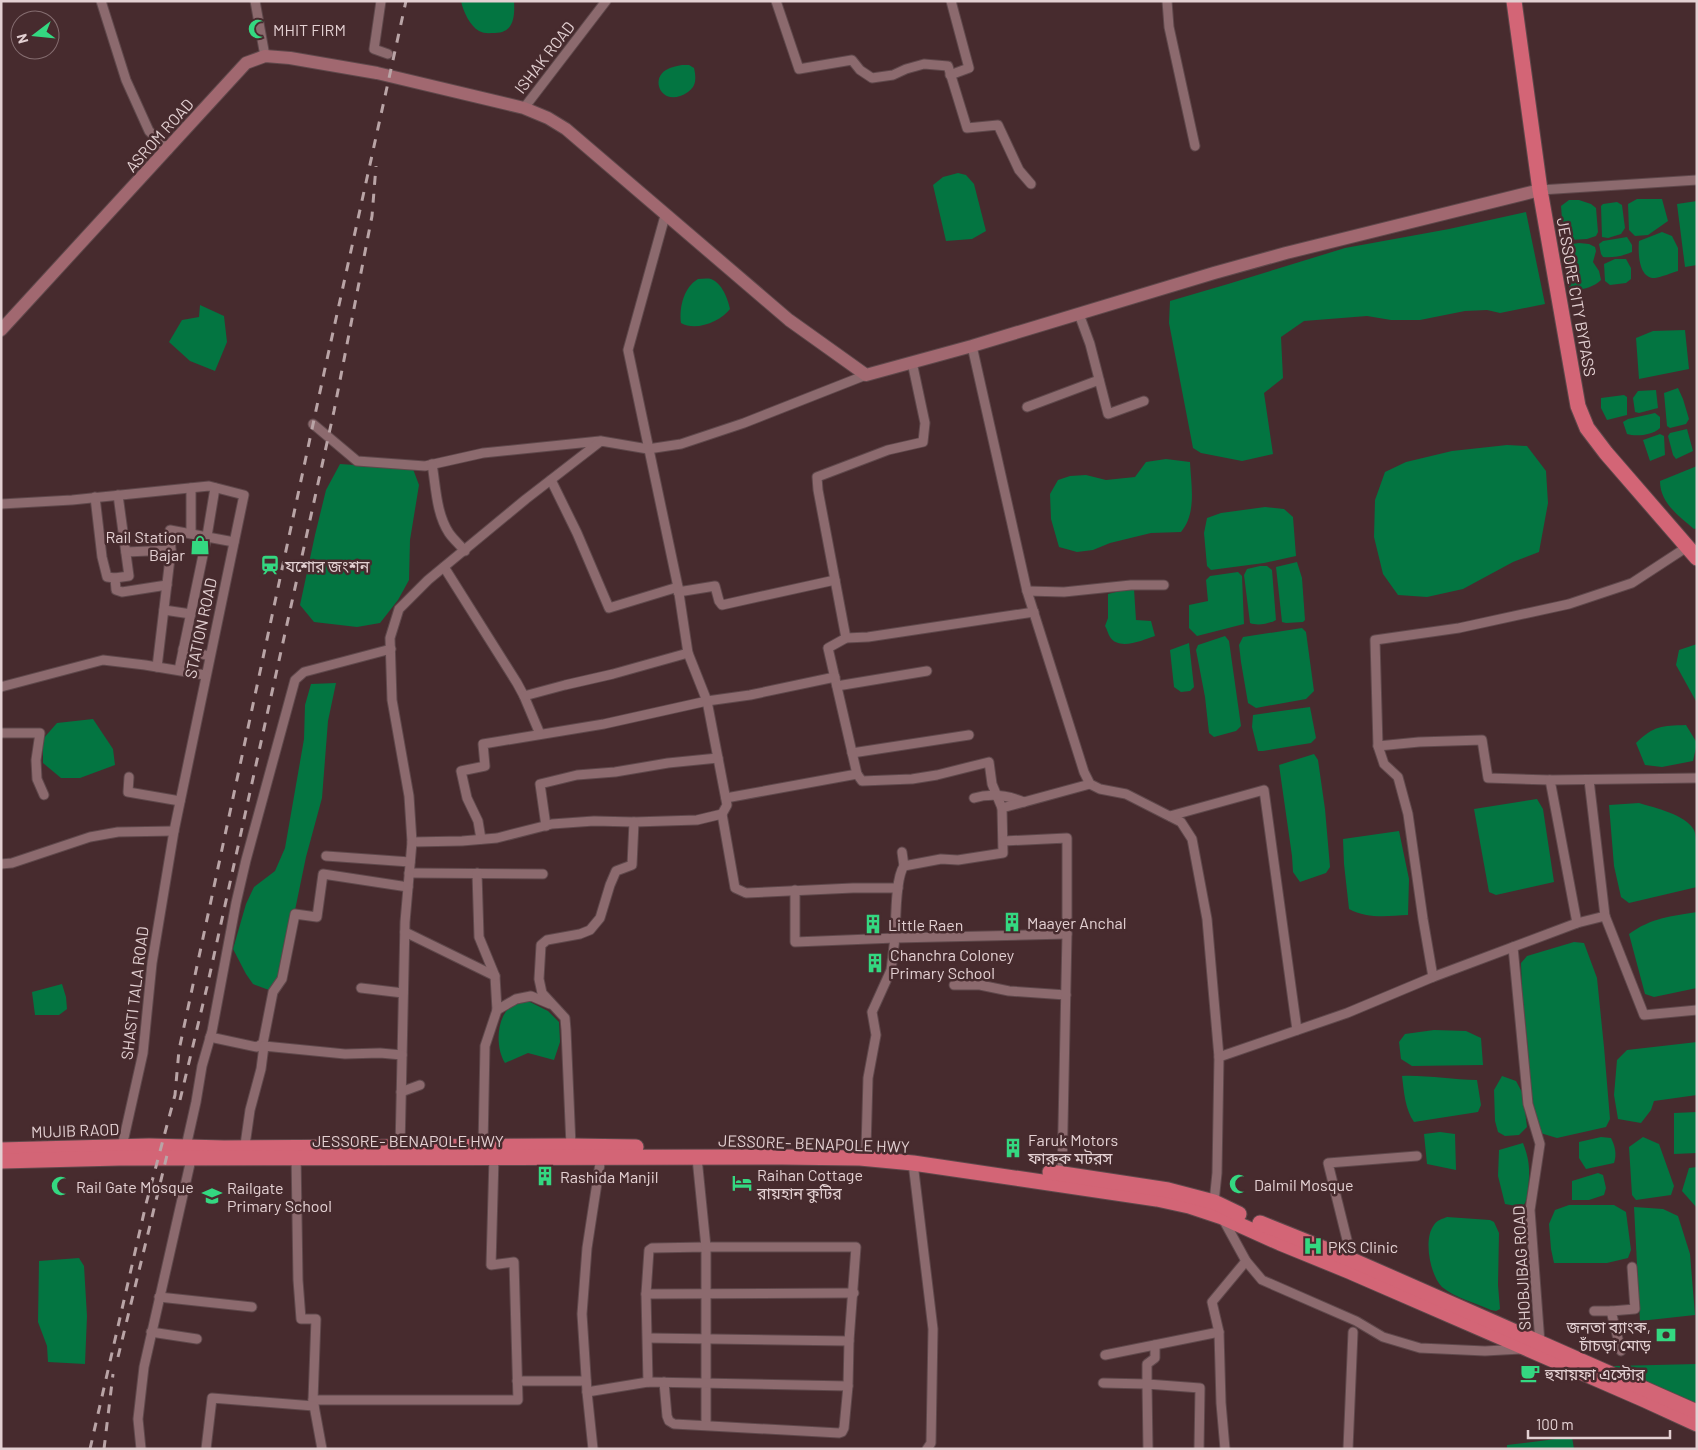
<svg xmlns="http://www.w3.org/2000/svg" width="1698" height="1450" font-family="Barlow,'Noto Sans Bengali',sans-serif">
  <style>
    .water { fill: #037541 }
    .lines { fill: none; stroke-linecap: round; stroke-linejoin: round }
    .street-casing { stroke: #5f484b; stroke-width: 11 }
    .secondary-casing { stroke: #5f484b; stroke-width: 14 }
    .highway-casing { stroke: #5f484b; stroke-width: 17 }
    .street { stroke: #8c6a6e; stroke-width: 9 }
    .secondary { stroke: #a16870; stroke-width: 12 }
    .highway { stroke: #d36576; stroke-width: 15 }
    .rail { stroke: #b9a4a6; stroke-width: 3; stroke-dasharray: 9 9; stroke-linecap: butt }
    .labels { text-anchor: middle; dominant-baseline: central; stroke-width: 5; stroke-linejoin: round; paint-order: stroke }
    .poi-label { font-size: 16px; fill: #e3d0d2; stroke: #472b2e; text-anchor: start }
    .street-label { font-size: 16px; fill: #e3d0d2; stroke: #472b2e }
  </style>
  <rect width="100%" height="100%" fill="#472b2e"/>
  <g class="water">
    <path d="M461 1H514C515 16 514 33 495 33 490 33 484 34 479 31 470 26 463 11 461 1Z"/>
    <path d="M682 65H689L694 68C696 77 697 86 688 92 663 109 649 80 666 70 671 67 677 66 682 65Z"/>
    <polygon points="958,173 966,175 974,184 986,231 972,239 946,241 933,185 943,177"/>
    <polygon points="1637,199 1662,199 1668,221 1648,235 1635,236 1629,230 1628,204"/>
    <path d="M1569 200H1579L1591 204 1596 208 1598 232 1596 236 1587 239 1570 240C1562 231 1562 218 1561 206Z"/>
    <polygon points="1697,201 1697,265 1685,267 1677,204"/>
    <polygon points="1617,202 1622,205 1625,228 1621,234 1608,238 1602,237 1601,206 1603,204"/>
    <polygon points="1526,212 1545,304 1500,313 1487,310 1465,311 1420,320 1391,320 1367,316 1304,321 1281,337 1283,378 1264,393 1273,454 1242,461 1201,453 1193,448 1169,323 1170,301 1228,284 1345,248 1449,229"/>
    <path d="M1662 232 1672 236 1678 248V271C1671 273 1662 277 1655 278 1638 279 1638 251 1639 241Z"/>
    <path d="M1627 237 1632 245V252C1623 256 1612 258 1603 257L1601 254 1599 244 1603 241Z"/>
    <path d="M1579 243 1589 244 1595 247 1596 251 1593 262 1599 271 1601 280C1593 288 1579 291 1570 289L1566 275 1569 266 1561 248 1566 245Z"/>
    <polygon points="1615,259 1626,259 1631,268 1631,279 1626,283 1610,285 1605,281 1604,264"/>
    <path d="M698 279C702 279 707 278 711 279 722 283 728 299 730 309 721 321 696 332 681 323 679 307 684 287 698 279Z"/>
    <polygon points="200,305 224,316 227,342 215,371 190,361 169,342 182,320 199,317"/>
    <polygon points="1685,330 1689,369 1639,379 1636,338 1653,331"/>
    <polygon points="1678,388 1683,399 1689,419 1686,424 1670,428 1667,426 1664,393"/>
    <polygon points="1656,390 1658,408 1639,413 1635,412 1633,398 1638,391"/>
    <polygon points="1624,395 1627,397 1627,415 1607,420 1601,408 1601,398"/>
    <path d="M1655 413 1660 417V428C1653 435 1636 437 1627 434L1623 422 1628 419Z"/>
    <polygon points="1687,429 1693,451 1676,459 1673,455 1668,436 1670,433"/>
    <polygon points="1660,434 1664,436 1665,455 1650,461 1643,440"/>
    <polygon points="1507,445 1527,446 1546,471 1548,503 1539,552 1513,562 1463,589 1427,597 1398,595 1383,574 1374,537 1375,500 1385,472 1406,462 1452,451"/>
    <path d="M1166 459 1190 462C1191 485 1197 513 1181 532L1151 533 1110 543 1093 550 1077 552 1059 547 1051 519 1050 494 1058 480 1070 476 1086 475 1106 480 1135 477 1146 462Z"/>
    <polygon points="340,464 413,469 419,485 410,540 409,580 398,600 380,623 357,627 314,622 300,605 315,535 326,490"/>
    <path d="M1697 466V528L1694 529C1679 516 1660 503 1660 481Z"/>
    <polygon points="1265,507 1284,509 1293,517 1296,556 1264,563 1211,570 1207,566 1204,533 1207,518 1221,513"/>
    <polygon points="1297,562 1302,578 1305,620 1303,622 1286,623 1282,622 1276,567"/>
    <path d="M1260 566H1267L1272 570 1276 620C1269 624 1257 626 1250 623L1244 575 1247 569Z"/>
    <polygon points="1238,572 1242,576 1244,624 1197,636 1189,628 1189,605 1208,601 1206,580 1210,576"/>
    <path d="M1128 589H1134L1136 620 1151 621 1155 636C1143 640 1119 651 1110 637 1108 634 1107 629 1105 626L1108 618V594Z"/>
    <polygon points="1302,628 1306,632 1314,691 1306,699 1256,708 1248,703 1241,662 1239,645 1243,637"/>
    <polygon points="1225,636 1229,641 1241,726 1236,731 1214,737 1209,733 1205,697 1196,650 1198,645"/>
    <polygon points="1189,643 1194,687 1190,691 1181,692 1174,687 1170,650"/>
    <polygon points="1697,644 1697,703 1676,665 1679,650"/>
    <polygon points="336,683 328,721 322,798 306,857 294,915 284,943 283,970 269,990 253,984 246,974 233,949 246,904 254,887 275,871 285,848 304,739 305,705 311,684"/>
    <polygon points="1310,707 1316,738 1311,743 1263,751 1258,751 1252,727 1253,715"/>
    <polygon points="93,719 113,749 115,765 80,778 61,778 43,763 43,739 57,723"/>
    <path d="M1686 725 1697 743 1693 761 1662 767 1645 765 1636 743C1655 725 1661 726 1686 725Z"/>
    <polygon points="1314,754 1318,760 1325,809 1330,867 1326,873 1300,882 1293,872 1292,856 1279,765"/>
    <polygon points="1537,799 1543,809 1554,882 1496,895 1489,892 1474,809"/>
    <path d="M1639 803C1655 808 1685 814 1694 830 1698 839 1697 875 1697 887L1629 903 1621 897 1614 866 1609 805Z"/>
    <path d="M1399 831 1409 879 1408 915C1388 916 1367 919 1349 909L1344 864 1343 839Z"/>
    <path d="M1697 912V988L1654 997 1645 994 1629 934C1651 918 1671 916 1697 912Z"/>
    <polygon points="1574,942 1584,943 1597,978 1604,1047 1610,1119 1606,1127 1557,1138 1537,1132 1529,1085 1528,1048 1522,992 1521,963 1527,956"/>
    <polygon points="62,984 66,997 67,1009 59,1015 35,1015 32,992"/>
    <path d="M526 1000 548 1011 559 1022 560 1042 554 1060 528 1053 505 1063C496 1049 496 1022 508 1009 512 1005 521 1002 526 1000Z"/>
    <polygon points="1434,1030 1466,1031 1481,1038 1483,1065 1412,1066 1401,1059 1399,1042 1405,1034"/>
    <polygon points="1697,1042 1697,1095 1654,1101 1651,1110 1641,1123 1618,1119 1614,1095 1617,1060 1627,1050"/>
    <path d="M1402 1076C1427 1075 1452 1080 1477 1080L1481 1105 1478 1112 1414 1122C1405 1109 1404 1092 1402 1076Z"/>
    <polygon points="1502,1076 1516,1081 1523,1094 1527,1127 1519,1135 1505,1136 1498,1132 1495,1121 1494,1090"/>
    <polygon points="1697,1112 1697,1153 1674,1154 1674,1113"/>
    <polygon points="1440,1132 1455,1134 1456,1170 1427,1164 1424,1134"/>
    <path d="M1601 1137 1611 1138C1615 1146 1617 1154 1614 1163L1586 1169 1579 1158V1142Z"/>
    <polygon points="1643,1137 1659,1144 1674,1186 1671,1195 1636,1200 1632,1195 1629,1147"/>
    <path d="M1523 1143C1530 1161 1530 1171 1528 1189 1527 1197 1527 1202 1522 1207L1505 1204 1498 1176 1499 1150Z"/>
    <polygon points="1697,1167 1697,1208 1682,1191 1689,1168"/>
    <polygon points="1598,1173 1603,1175 1606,1188 1604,1195 1589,1200 1572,1200 1572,1181"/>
    <polygon points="1569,1205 1614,1205 1626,1212 1631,1250 1628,1258 1607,1263 1554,1263 1551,1249 1549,1224 1555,1210"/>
    <polygon points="1634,1207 1663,1209 1678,1216 1690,1254 1695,1315 1640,1321"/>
    <path d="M1447 1217 1490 1220 1494 1222 1499 1233 1498 1285 1500 1309 1496 1311 1491 1310C1476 1303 1455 1298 1442 1287 1430 1275 1423 1239 1434 1225 1437 1220 1442 1219 1447 1217Z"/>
    <polygon points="79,1258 84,1266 87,1316 85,1364 48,1362 47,1346 38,1322 39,1261"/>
    <polygon points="1697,1364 1697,1407 1640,1381 1613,1366"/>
    <polygon points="1572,1437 1574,1449 1507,1449 1507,1445"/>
  </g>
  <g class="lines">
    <defs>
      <g id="street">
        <polyline points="101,1 126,80 149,131 168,150"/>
        <polyline points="255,1 265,56"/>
        <polyline points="381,1 374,49 388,54"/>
        <polyline points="776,1 799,69 852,60 860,70 872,78 893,75 906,69 924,64 948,66 967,128 998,125 1019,170 1031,184"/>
        <polyline points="1167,1 1169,27 1195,146"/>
        <polyline points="950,75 969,68 951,1"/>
        <polyline points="524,108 606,1"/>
        <polyline points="1540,190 1697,180"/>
        <polyline points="1079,314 1090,344 1108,414 1144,401"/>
        <polyline points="972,346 1027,591 1084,772 1090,784 1100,789 1126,794 1181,822 1192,839 1207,919 1219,1057 1217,1173 1214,1202 1215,1205"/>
        <polyline points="1027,407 1099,380"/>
        <polyline points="313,424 357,461 425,466 483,453 600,441"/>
        <path d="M432 464C436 487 436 513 449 533 453 539 460 545 465 551"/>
        <polyline points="551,480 577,533 609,608 678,587"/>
        <polyline points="95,497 102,557 107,577 115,578 129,576 118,495"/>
        <polyline points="1,504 72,500 209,486 244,495 174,831 152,963 143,1053 121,1151"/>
        <polyline points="191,533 191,488"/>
        <polyline points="126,552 171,550 170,530 234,542"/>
        <polyline points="444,567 517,683 524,696 540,734"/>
        <polyline points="115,578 116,590 122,592 167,585"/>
        <polyline points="1027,591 1064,592 1131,585 1164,585"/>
        <polyline points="678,592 715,586 719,601 722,605 835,580"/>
        <polyline points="164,610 191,614"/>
        <polyline points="846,638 818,490 817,477 888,450 923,442 925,423 912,362"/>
        <polyline points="183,649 209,656"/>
        <polyline points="157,667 171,550"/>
        <polyline points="179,670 207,536 215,488"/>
        <polyline points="837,686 927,671"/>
        <polyline points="1,687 103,660 145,665 205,675"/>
        <polyline points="524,696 565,685 613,674 688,653"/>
        <polyline points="1,733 40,733 36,760 37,779 44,795"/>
        <polyline points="1378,746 1419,742 1482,740 1488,778 1550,780"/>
        <polyline points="852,753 969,735"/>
        <polyline points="857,774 862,781 912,779 937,775 989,762 992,784 1002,808"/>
        <polyline points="129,777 128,792 180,801"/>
        <polyline points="1589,780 1605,916"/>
        <polyline points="726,798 857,774 828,648 846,638 868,637 1034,612"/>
        <path d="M974 798C991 793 1007 795 1024 802"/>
        <polyline points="722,814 735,888 746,893 853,888 898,888"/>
        <polyline points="1170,816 1264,790 1297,1030"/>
        <polyline points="546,826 540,784 577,775 615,772 668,763 718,758"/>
        <polyline points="481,839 478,821 467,798 461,771 485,766 483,744 604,724 707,701 750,695 835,677"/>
        <polyline points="412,842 462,841 497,838 552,824 594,821 634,822 697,820 722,814 727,805 707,701 688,653 678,587 628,350 665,216"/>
        <polyline points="902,852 904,866"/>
        <polyline points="326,856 410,862"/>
        <polyline points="1,864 12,863 90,837 118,832 174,831"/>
        <polyline points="409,873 543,874"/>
        <polyline points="477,873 479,937 495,976 497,1010 485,1046 483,1146"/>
        <path d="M795 890V942L895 938C896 921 895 878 904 866L941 859 958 860 1003 853 1002 808 1090 784"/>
        <polyline points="1577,923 1605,916 1644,1015 1697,1010"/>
        <polyline points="405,932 495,976"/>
        <polyline points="1513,947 1528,1104 1540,1144 1530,1210 1540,1343"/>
        <polyline points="1433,977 1423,919 1408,814 1398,777 1384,764 1378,746 1375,640 1459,628 1569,604 1632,583 1687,547"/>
        <polyline points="954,985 980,985 1009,991 1066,995"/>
        <polyline points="361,988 403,993"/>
        <polyline points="497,1010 516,999 531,996 550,1004"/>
        <polyline points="210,1037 257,1047 263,1043 273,992 282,979 295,914 317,917 323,874 408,887"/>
        <polyline points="1219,1057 1347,1013 1433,977 1577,923 1550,780 1697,778"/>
        <polyline points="401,1092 420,1085"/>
        <polyline points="571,1146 566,1030 565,1018 542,993 539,979 541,945 547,940 580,934 590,930 600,918 610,885 616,871 632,865 634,822"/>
        <polyline points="400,1149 405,922 412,842 409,796 392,700 390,638 399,609 428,580 526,499 601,441 648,449 681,444 744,423 866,375"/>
        <polyline points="866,1149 868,1078 876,1035 872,1012 891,970 895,938 1067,934 1067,838 1004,841"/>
        <polyline points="185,1151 196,1102 202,1066 212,1031 236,903 246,860 295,680 304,672 391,649"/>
        <polyline points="244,1152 250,1110 261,1069 264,1046 345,1054 380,1053 402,1055"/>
        <polyline points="296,1153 298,1280 301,1319 316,1319 313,1400 322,1449"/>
        <polyline points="913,1163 933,1329 931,1443 927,1449"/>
        <polyline points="1062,1174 1067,934"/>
        <polyline points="1223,1219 1246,1261 1262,1280 1356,1321 1383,1337 1420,1348 1485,1351 1521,1349"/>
        <polyline points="1352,1260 1328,1163 1417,1156"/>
        <polyline points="646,1294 854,1293"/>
        <polyline points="159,1297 252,1307"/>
        <polyline points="1594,1311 1611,1311 1621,1351"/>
        <polyline points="1611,1311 1635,1309 1632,1267"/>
        <polyline points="151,1332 197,1339"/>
        <polyline points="648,1338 849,1341"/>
        <polyline points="1105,1355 1219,1332"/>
        <polyline points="517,1381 586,1381"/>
        <polyline points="648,1382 646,1294 649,1250 652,1248 706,1247 706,1425"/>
        <polyline points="664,1382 667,1416 669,1421 674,1424 839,1433 842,1432 844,1428 848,1386 849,1341 856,1247 706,1247 697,1158"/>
        <polyline points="1103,1383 1147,1384 1147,1364 1155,1358 1155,1345"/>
        <polyline points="587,1392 648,1382 848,1386"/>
        <polyline points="313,1400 518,1400 514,1262 491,1265 494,1157"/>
        <polyline points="141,1449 138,1419 144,1367 192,1155"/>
        <polyline points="206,1449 212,1398 314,1406"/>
        <polyline points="593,1449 587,1392 582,1314 587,1248 601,1157"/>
        <polyline points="1148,1449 1147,1384 1200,1388 1199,1449"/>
        <polyline points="1225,1449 1221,1403 1219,1332 1212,1302 1246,1261"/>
        <polyline points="1348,1449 1353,1332"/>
      </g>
      <polyline id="secondary" points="1,330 246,63 265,56 290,58 377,73 524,108 548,118 566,129 789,320 866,375 972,346 1214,273 1286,253 1540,190"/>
      <g id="highway">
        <polyline points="1514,1 1540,190 1578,406 1587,428 1606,453 1697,558"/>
        <polyline points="1,1150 149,1146 224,1148 571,1146 636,1147"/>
        <polyline points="1,1161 119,1158 782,1157 860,1158 913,1163 1157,1199 1189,1206 1222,1217 1280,1243 1351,1272 1645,1400 1697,1424"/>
        <polyline points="1050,1172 1168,1190 1214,1202 1239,1214"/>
        <polyline points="1260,1223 1352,1260 1697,1412"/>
      </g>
    </defs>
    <use href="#street" class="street-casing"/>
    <use href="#secondary" class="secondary-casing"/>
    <use href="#highway" class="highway-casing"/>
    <use href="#street" class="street"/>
    <use href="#secondary" class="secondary"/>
    <use href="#highway" class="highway"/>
    <g class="rail">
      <polyline points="180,1100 207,987 334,411 372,216 376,166"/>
      <polyline points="118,1357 168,1151"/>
      <polyline points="90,1449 146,1204 175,1095 179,1050 324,373 406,1"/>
      <polyline points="104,1449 113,1374"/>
    </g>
  </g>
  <defs>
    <symbol id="mosque-bare" viewBox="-9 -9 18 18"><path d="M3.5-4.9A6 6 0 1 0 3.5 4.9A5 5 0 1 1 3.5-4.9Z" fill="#34d881" stroke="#472b2e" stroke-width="2.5" paint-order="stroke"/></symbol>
    <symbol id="shop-bare" viewBox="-9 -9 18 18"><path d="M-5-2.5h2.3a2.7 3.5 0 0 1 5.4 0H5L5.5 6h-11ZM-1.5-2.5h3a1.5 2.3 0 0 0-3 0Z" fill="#34d881" stroke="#472b2e" stroke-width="2.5" paint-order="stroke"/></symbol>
    <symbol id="station-bare" viewBox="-9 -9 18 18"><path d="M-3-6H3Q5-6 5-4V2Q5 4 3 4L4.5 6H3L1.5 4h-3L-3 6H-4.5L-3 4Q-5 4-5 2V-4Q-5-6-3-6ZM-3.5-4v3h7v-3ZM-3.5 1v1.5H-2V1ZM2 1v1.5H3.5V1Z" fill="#34d881" stroke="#472b2e" stroke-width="2.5" paint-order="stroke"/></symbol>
    <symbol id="building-bare" viewBox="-9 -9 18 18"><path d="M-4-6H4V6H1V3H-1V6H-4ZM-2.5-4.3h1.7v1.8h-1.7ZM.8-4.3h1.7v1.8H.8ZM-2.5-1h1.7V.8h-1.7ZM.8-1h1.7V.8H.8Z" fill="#34d881" stroke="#472b2e" stroke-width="2.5" paint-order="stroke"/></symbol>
    <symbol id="hotel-bare" viewBox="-9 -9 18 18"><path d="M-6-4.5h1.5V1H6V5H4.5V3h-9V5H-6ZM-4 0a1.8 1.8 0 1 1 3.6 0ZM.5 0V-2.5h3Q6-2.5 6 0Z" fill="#34d881" stroke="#472b2e" stroke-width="2.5" paint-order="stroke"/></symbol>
    <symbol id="school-bare" viewBox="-9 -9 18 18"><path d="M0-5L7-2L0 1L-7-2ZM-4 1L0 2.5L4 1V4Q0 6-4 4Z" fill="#34d881" stroke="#472b2e" stroke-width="2.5" paint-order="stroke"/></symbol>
    <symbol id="hospital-bare" viewBox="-9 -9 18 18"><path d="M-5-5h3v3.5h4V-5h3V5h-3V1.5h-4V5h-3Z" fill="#34d881" stroke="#472b2e" stroke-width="2.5" paint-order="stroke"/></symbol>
    <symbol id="bank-bare" viewBox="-9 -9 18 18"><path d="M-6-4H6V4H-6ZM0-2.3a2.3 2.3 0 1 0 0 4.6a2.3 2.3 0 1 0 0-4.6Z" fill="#34d881" stroke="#472b2e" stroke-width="2.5" paint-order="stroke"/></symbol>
    <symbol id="cafe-bare" viewBox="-9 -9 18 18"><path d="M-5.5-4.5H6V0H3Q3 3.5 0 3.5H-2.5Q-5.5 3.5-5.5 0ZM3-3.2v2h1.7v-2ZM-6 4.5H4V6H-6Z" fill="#34d881" stroke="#472b2e" stroke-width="2.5" paint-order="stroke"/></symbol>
  </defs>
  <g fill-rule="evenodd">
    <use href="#mosque-bare" x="244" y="15" width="28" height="28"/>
    <use href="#shop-bare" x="186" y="531" width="28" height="28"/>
    <use href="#station-bare" x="256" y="551" width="28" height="28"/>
    <use href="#building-bare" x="998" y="908" width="28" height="28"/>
    <use href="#building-bare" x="859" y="910" width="28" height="28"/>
    <use href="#building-bare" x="861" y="949" width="28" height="28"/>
    <use href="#building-bare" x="999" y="1134" width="28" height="28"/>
    <use href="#building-bare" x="531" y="1162" width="28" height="28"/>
    <use href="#hotel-bare" x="728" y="1169" width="28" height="28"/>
    <use href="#mosque-bare" x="1225" y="1170" width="28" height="28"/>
    <use href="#mosque-bare" x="47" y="1172" width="28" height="28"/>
    <use href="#school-bare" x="198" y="1182" width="28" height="28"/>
    <use href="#hospital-bare" x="1299" y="1232" width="28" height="28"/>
    <use href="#bank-bare" x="1652" y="1321" width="28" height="28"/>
    <use href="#cafe-bare" x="1516" y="1359" width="28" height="28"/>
  </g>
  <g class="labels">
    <g class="poi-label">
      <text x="273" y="29">MHIT FIRM</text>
      <text x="185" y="536" text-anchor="end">Rail Station<tspan x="185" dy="18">Bajar</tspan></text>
      <text x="285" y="565">যশোর জংশন</text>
      <text x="1027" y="922">Maayer Anchal</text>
      <text x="888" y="924">Little Raen</text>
      <text x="890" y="954">Chanchra Coloney<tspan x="890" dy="18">Primary School</tspan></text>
      <text x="1028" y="1139">Faruk Motors<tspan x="1028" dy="18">ফারুক মটরস</tspan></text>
      <text x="757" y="1174">Raihan Cottage<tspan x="757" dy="18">রায়হান কুটির</tspan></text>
      <text x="560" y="1176">Rashida Manjil</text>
      <text x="1254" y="1184">Dalmil Mosque</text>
      <text x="76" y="1186">Rail Gate Mosque</text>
      <text x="227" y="1187">Railgate<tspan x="227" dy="18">Primary School</tspan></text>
      <text x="1328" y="1246">PKS Clinic</text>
      <text x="1651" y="1326" text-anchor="end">জনতা ব্যাংক,<tspan x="1651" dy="18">চাঁচড়া মোড়</tspan></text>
      <text x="1545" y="1373">হুযায়ফা এস্টোর</text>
    </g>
    <g class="street-label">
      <text transform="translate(544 57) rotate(-52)">ISHAK ROAD</text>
      <text transform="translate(159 135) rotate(-48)">ASROM ROAD</text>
      <text transform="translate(1577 297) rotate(80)">JESSORE CITY BYPASS</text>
      <text transform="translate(200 628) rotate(-78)">STATION ROAD</text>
      <text transform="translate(134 993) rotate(-83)">SHASTI TALA ROAD</text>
      <text transform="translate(75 1130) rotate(-2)">MUJIB RAOD</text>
      <text x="408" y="1140">JESSORE- BENAPOLE HWY</text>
      <text transform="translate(814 1143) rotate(2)">JESSORE- BENAPOLE HWY</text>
      <text transform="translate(1521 1268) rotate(-93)">SHOBJIBAG ROAD</text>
    </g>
  </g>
  <rect width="1698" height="1450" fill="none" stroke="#e3d0d2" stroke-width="5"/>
  <g transform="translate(35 35) rotate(254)"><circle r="24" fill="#472b2e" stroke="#856d70"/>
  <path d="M0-4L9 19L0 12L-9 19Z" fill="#34d881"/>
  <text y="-8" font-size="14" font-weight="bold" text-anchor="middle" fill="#e3d0d2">N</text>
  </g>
  <path d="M1528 1430v8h142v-8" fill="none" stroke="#e3d0d2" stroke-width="2.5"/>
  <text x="1536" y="1430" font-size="15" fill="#e3d0d2" stroke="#472b2e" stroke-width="4" paint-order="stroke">100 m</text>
</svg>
